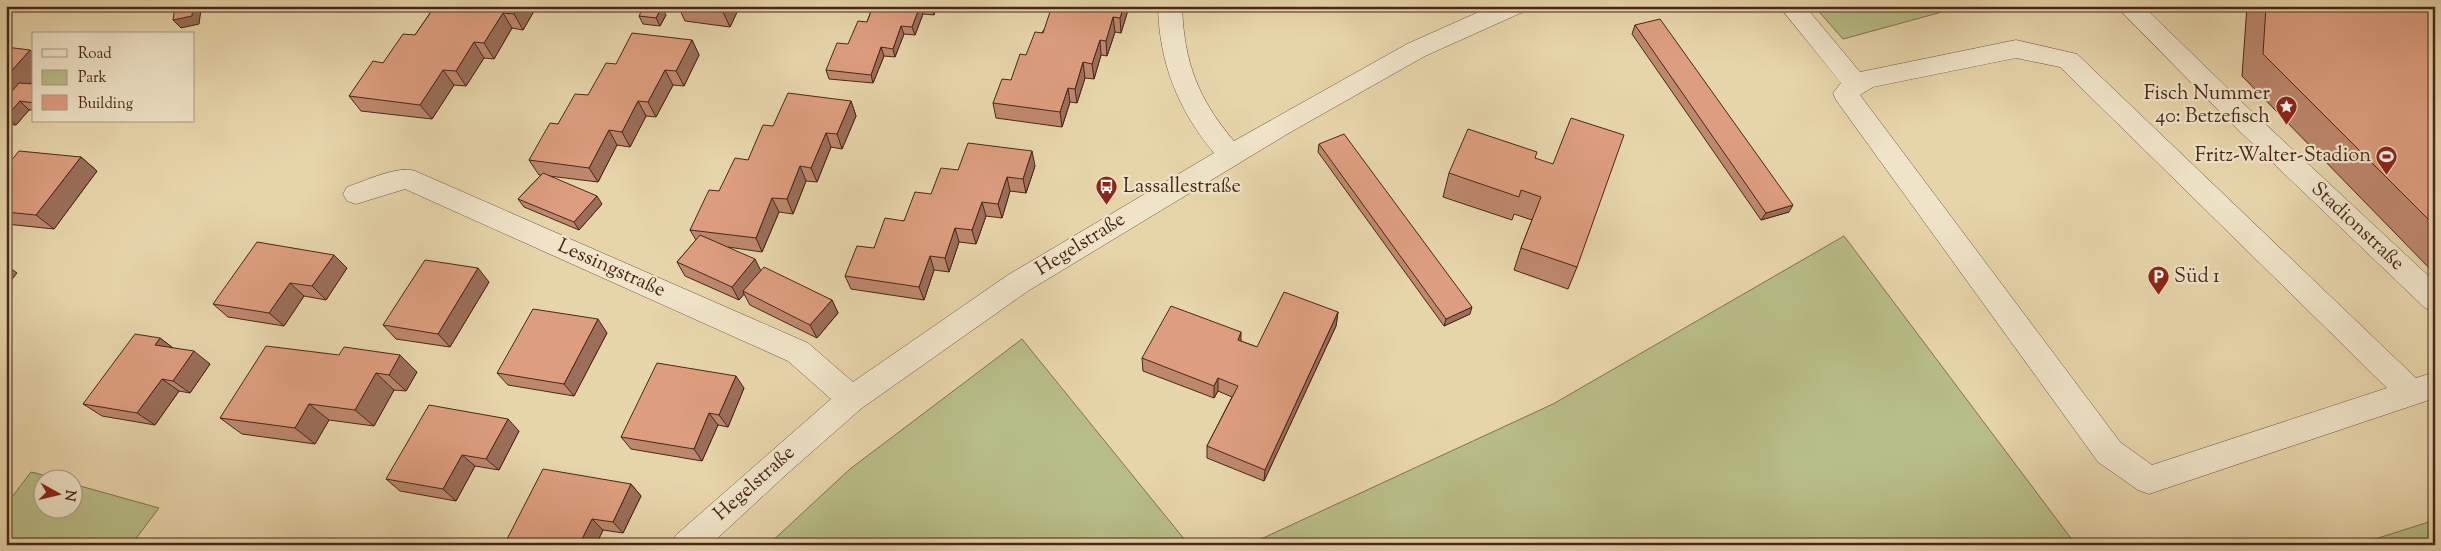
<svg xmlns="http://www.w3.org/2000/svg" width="2441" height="551" font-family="'Sorts Mill Goudy',serif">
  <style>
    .green { fill: #b8bd87; stroke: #807250 }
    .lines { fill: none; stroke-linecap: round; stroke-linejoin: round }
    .minor-casing { stroke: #70523d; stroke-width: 1 }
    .minor { fill: #efe4c8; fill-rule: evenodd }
    .wall { fill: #be886d; stroke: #492619 }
    .shaded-wall { fill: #9b6f59; stroke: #492619 }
    .building { fill: #dd9e7f; stroke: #492619 }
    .labels { text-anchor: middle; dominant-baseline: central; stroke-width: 4.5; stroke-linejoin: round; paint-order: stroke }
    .poi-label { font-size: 20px; fill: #492619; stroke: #efe4c8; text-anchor: end }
    .street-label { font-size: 20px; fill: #492619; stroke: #efe4c8 }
  </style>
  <rect width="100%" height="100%" fill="#e7d5aa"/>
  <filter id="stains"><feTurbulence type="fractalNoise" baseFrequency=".004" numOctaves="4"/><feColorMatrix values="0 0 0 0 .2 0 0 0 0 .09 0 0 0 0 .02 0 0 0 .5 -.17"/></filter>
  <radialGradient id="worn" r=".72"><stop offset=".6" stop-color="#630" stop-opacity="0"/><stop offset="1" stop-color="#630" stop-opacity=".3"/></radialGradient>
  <g class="green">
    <polygon points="1814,6 1964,6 1843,39"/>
    <polygon points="1844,236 2076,545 1248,545 1553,404"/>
    <polygon points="1022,339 1189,545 768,545 850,469"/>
    <polygon points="31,472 55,478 42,478 42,508 72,508 73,484 159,508 131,545 6,545 6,505"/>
    <polygon points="2435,520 2435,545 2356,545"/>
  </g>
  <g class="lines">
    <defs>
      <g id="minor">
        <path d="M1158 6H1182C1184 62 1198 99 1234 141L1407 44 1492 6H1527L1523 12 1425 56 1289 133 1028 291 862 408 789 472 710 545H671L676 535 831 399 788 361 405 189 356 204 347 201 343 194 347 187C365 181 398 165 415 171L808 343 853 382 1008 275 1214 153C1178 110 1159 62 1158 6Z"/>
        <path d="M1779 6H1805L1860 72 2016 40 2077 54 2416 378 2435 372V398L2149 494 2138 490 2098 462 1836 100 1833 93 1841 83ZM2016 58 2060 67 2387 388 2152 465 2120 442 1860 95 1873 87Z"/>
        <polygon points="2116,6 2143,6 2247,107 2435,282 2435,312 2425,308 2229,121"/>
      </g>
    </defs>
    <use href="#minor" class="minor-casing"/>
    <use href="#minor" class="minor"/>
  </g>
  <g class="wall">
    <polygon points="435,6 537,6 523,30 512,28 494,59 484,58 466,86 454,85 432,119 361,111 349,96 383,63 415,35"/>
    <polygon points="678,6 740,6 730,27 685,21"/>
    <polygon points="873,6 937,6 934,15 923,14 915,35 904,34 895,57 884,56 873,83 829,79 826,70 867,22"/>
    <polygon points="1059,6 1128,6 1128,10 1121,33 1115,32 1107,56 1101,55 1094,79 1085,78 1077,103 1070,102 1062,127 996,118 993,103 1011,80 1026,55 1058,10"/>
    <polygon points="1618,6 1639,6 1622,11"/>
    <polygon points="2247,6 2435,6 2435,274 2242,76"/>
    <polygon points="666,15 660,26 643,24 639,16"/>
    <polygon points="1635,25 1789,212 1761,220 1632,34"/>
    <polygon points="692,40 699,55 684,86 673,85 656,117 646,116 630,147 617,145 598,182 549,176 602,204 579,230 524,207 518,199 541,175 539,175 529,160 558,124 588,95 616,64"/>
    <polygon points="6,47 30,84 34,84 34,110 29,110 16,125 6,124"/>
    <polygon points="851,101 856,116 842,149 831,147 817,182 806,181 793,214 779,212 762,252 728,247 761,271 832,300 838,313 817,338 750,305 744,294 739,300 685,276 677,262 696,240 690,230 719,191 748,160 773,126"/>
    <polygon points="1319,144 1470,314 1444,326 1318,152"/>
    <polygon points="81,157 97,171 54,229 6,224 6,167"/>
    <polygon points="1535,158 1577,267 1568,289 1514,270 1521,248 1532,220 1514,214 1512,220 1443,197 1449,173"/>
    <polygon points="1035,166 1026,193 1010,191 1002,218 986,216 976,244 959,242 949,272 934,270 924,300 851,289 845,276 874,248 958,170"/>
    <polygon points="347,268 326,300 304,296 284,326 228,317 213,304"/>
    <polygon points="489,282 450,347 396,339 383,325"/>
    <polygon points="1338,312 1336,326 1264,481 1207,458 1207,446 1232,397 1218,391 1214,398 1143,371 1142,358 1241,341 1257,347"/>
    <polygon points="607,333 574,396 508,385 497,373"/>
    <polygon points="160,338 173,348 210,364 190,393 179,391 155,425 102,416 83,404"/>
    <polygon points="400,355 417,372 406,391 394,390 374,426 329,420 315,444 242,434 220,418"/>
    <polygon points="744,388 728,427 718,425 702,461 631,449 621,437"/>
    <polygon points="519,431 499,470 475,466 456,501 400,491 386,479"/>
    <polygon points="631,484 641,496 623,533 603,530 596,545 504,545"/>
  </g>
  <g class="shaded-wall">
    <polygon points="193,6 198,6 201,10 199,24 181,28 173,20"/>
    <polygon points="519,6 537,6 523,30 514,14"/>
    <polygon points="726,6 740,6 730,27 723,12"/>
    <polygon points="920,6 923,14 915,35 912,27"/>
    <polygon points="937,6 934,15 931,7"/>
    <polygon points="1124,6 1128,6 1128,10 1121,33 1120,18"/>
    <polygon points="1623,6 1639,6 1622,11"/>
    <polygon points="662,7 666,15 660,26 656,18"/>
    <polygon points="503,13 512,28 494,59 484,43"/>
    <polygon points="1113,17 1115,32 1107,56 1106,41"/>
    <polygon points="901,26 904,34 895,57 893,49"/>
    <polygon points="692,40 699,55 684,86 676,71"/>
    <polygon points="1100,40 1101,55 1094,79 1092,64"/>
    <polygon points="474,42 484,58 466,86 456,71"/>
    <polygon points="881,47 884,56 873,83 871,75"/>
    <polygon points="30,50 34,54 34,79 15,101 6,93 6,77"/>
    <polygon points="1083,62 1085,78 1077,103 1075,89"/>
    <polygon points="443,70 454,85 432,119 420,105"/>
    <polygon points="665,70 673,85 656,117 648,102"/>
    <polygon points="1068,88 1070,102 1062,127 1060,112"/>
    <polygon points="20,101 29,110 16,125 6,117"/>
    <polygon points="638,101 646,116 630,147 622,132"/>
    <polygon points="851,101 856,116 842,149 837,134"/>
    <polygon points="609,130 617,145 598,182 589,168"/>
    <polygon points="826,133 831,147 817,182 811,168"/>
    <polygon points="1032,151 1035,166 1026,193 1023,179"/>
    <polygon points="81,157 97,171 54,229 36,215"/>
    <polygon points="800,166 806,181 793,214 787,199"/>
    <polygon points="1007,177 1010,191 1002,218 998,204"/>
    <polygon points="597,196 602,204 579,230 574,222"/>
    <polygon points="772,198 779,212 762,252 756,238"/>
    <polygon points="982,202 986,216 976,244 972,230"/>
    <polygon points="1793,205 1789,212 1761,220 1766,213"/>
    <polygon points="955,228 959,242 949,272 945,258"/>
    <polygon points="334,255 347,268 326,300 312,286"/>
    <polygon points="930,256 934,270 924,300 919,287"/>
    <polygon points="755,259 762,273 743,291 744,294 739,300 732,287"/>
    <polygon points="6,265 17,273 6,287"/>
    <polygon points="478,268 489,282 450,347 438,334"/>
    <polygon points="290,283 304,296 284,326 269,313"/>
    <polygon points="832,300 838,313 817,338 810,325"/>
    <polygon points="1472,307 1470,314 1444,326 1446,319"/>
    <polygon points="1338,312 1336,326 1264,481 1265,470"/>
    <polygon points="598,319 607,333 574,396 564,384"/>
    <polygon points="1241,332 1241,346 1238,340"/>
    <polygon points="160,338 177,351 155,345"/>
    <polygon points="194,351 210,364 190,393 173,381"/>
    <polygon points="400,355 417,372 406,391 389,375"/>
    <polygon points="376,373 394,390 374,426 355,410"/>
    <polygon points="736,376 744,388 728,427 719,415"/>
    <polygon points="1218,378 1218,391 1214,398 1214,386"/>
    <polygon points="162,379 179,391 155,425 137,413"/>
    <polygon points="309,404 329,420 315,444 295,428"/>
    <polygon points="709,413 718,425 702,461 694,449"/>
    <polygon points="508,419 519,431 499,470 486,459"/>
    <polygon points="462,455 475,466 456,501 443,489"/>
    <polygon points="631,484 641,496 623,533 613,522"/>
    <polygon points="592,519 603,530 596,545 579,545"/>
  </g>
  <g class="building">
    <polygon points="175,6 193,6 192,16 173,20"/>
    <polygon points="435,6 519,6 514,14 503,13 484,43 474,42 456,71 443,70 420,105 349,96 373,61 383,63 403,34 415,35"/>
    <polygon points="644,6 657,6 662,7 656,18 639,16"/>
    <polygon points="679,6 726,6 723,12"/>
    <polygon points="873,6 920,6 912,27 901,26 893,49 881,47 871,75 826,70 837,43 848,44 858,21 867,22"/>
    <polygon points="1059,6 1124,6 1120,18 1113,17 1106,41 1100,40 1092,64 1083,62 1075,89 1068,88 1060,112 993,103 1002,79 1011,80 1020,54 1026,55 1035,32 1043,33 1051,9 1058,10"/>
    <polygon points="2266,6 2435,6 2435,226 2263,54"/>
    <polygon points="1660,19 1793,205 1766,213 1635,25"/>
    <polygon points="632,33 692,40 676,71 665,70 648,102 638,101 622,132 609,130 589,168 529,160 550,123 558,124 575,94 588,95 606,63 616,64"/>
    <polygon points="6,47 30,50 6,77"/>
    <polygon points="19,83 34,84 34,103 20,101 6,117 6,98"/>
    <polygon points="788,93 851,101 837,134 826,133 811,168 800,166 787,199 772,198 756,238 690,230 709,190 719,191 735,158 748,160 763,125 773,126"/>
    <polygon points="1571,118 1624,135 1577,267 1521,248 1541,197 1521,190 1519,197 1449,173 1468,129 1537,152 1535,158 1553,164"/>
    <polygon points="1344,134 1472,307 1446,319 1319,144"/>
    <polygon points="968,143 1032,151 1023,179 1007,177 998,204 982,202 972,230 955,228 945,258 930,256 919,287 845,276 857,246 874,248 885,218 904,221 915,192 931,194 941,168 958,170"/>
    <polygon points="19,151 81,157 36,215 6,212 6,167"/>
    <polygon points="543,173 597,196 574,222 518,199"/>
    <polygon points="700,235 755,259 732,287 677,262"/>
    <polygon points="257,242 334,255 312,286 290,283 269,313 213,304"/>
    <polygon points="425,260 478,268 438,334 383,325"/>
    <polygon points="764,267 832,300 810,325 743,291"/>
    <polygon points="1284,292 1338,312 1265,470 1207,446 1238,386 1218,378 1214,386 1142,358 1171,306 1241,332 1238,340 1257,347"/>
    <polygon points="533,309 598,319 564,384 497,373"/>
    <polygon points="135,334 160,338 155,345 194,351 173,381 162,379 137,413 83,404"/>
    <polygon points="266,346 339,355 344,347 400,355 389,375 376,373 355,410 309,404 295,428 220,418"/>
    <polygon points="657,363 736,376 719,415 709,413 694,449 621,437"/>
    <polygon points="429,405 508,419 486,459 462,455 443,489 386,479"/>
    <polygon points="543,469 631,484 613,522 592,519 579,545 504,545"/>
  </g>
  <defs>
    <symbol id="sight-pin" viewBox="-11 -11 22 30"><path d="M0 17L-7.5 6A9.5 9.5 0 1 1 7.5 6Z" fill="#8f2418" stroke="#efe4c8"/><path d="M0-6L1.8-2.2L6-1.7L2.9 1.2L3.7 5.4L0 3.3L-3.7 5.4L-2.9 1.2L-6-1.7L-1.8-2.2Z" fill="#fff"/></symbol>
    <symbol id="stadium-pin" viewBox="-11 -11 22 30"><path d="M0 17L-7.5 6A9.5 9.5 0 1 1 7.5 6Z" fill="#8f2418" stroke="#efe4c8"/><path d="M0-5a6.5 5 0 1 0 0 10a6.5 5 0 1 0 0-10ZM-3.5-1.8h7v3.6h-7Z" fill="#fff"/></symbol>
    <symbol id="bus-pin" viewBox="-11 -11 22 30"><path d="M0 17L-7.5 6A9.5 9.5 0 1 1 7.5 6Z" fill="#8f2418" stroke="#efe4c8"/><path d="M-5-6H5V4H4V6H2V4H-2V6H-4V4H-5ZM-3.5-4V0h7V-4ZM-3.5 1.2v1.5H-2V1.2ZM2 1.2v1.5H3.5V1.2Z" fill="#fff"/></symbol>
    <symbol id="parking-pin" viewBox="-11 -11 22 30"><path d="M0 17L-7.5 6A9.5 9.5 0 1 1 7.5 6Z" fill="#8f2418" stroke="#efe4c8"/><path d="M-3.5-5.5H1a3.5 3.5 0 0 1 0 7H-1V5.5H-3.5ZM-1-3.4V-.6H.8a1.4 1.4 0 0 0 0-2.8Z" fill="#fff"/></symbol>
  </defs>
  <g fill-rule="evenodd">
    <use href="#sight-pin" x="2274" y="94" width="25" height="34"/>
    <use href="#stadium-pin" x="2374" y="144" width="25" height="34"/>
    <use href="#bus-pin" x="1094" y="174" width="25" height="34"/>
    <use href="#parking-pin" x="2146" y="264" width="25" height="34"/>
  </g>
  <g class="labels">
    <g class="poi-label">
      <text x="2270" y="94">Fisch Nummer<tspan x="2270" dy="23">40: Betzefisch</tspan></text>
      <text x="2371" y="156">Fritz-Walter-Stadion</text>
      <text x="1123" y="187" text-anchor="start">Lassallestraße</text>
      <text x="2174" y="277" text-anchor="start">Süd 1</text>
    </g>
    <g class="street-label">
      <text transform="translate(2357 227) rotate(43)">Stadionstraße</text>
      <text transform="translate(1081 245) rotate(-32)">Hegelstraße</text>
      <text transform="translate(611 269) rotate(24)">Lessingstraße</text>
      <text transform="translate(755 484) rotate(-42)">Hegelstraße</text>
    </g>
  </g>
  <rect width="2441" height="551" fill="none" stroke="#e7d5aa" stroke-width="25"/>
  <rect x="8" y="8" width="2426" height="536" fill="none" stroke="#492619" stroke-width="2.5"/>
  <rect x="12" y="12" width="2416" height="526" fill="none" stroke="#492619"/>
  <rect x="32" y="32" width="162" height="90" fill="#efe4c8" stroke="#ad9882"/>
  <rect x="42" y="49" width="25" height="8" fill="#efe4c8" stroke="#ad9882"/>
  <text x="78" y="58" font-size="15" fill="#492619">Road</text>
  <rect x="42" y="70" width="25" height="15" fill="#b8bd87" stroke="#ad9882"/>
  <text x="78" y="82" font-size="15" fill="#492619">Park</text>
  <rect x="42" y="95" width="25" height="15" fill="#dd9e7f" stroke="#ad9882"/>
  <text x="78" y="108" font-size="15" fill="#492619">Building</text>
  <g transform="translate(58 494) rotate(98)"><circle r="24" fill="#efe4c8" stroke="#ad9882"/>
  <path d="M0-4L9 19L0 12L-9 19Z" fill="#8f2418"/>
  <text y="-8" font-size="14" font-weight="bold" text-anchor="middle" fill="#492619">N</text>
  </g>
  <rect width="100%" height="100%" filter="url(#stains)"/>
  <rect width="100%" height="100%" fill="url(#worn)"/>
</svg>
